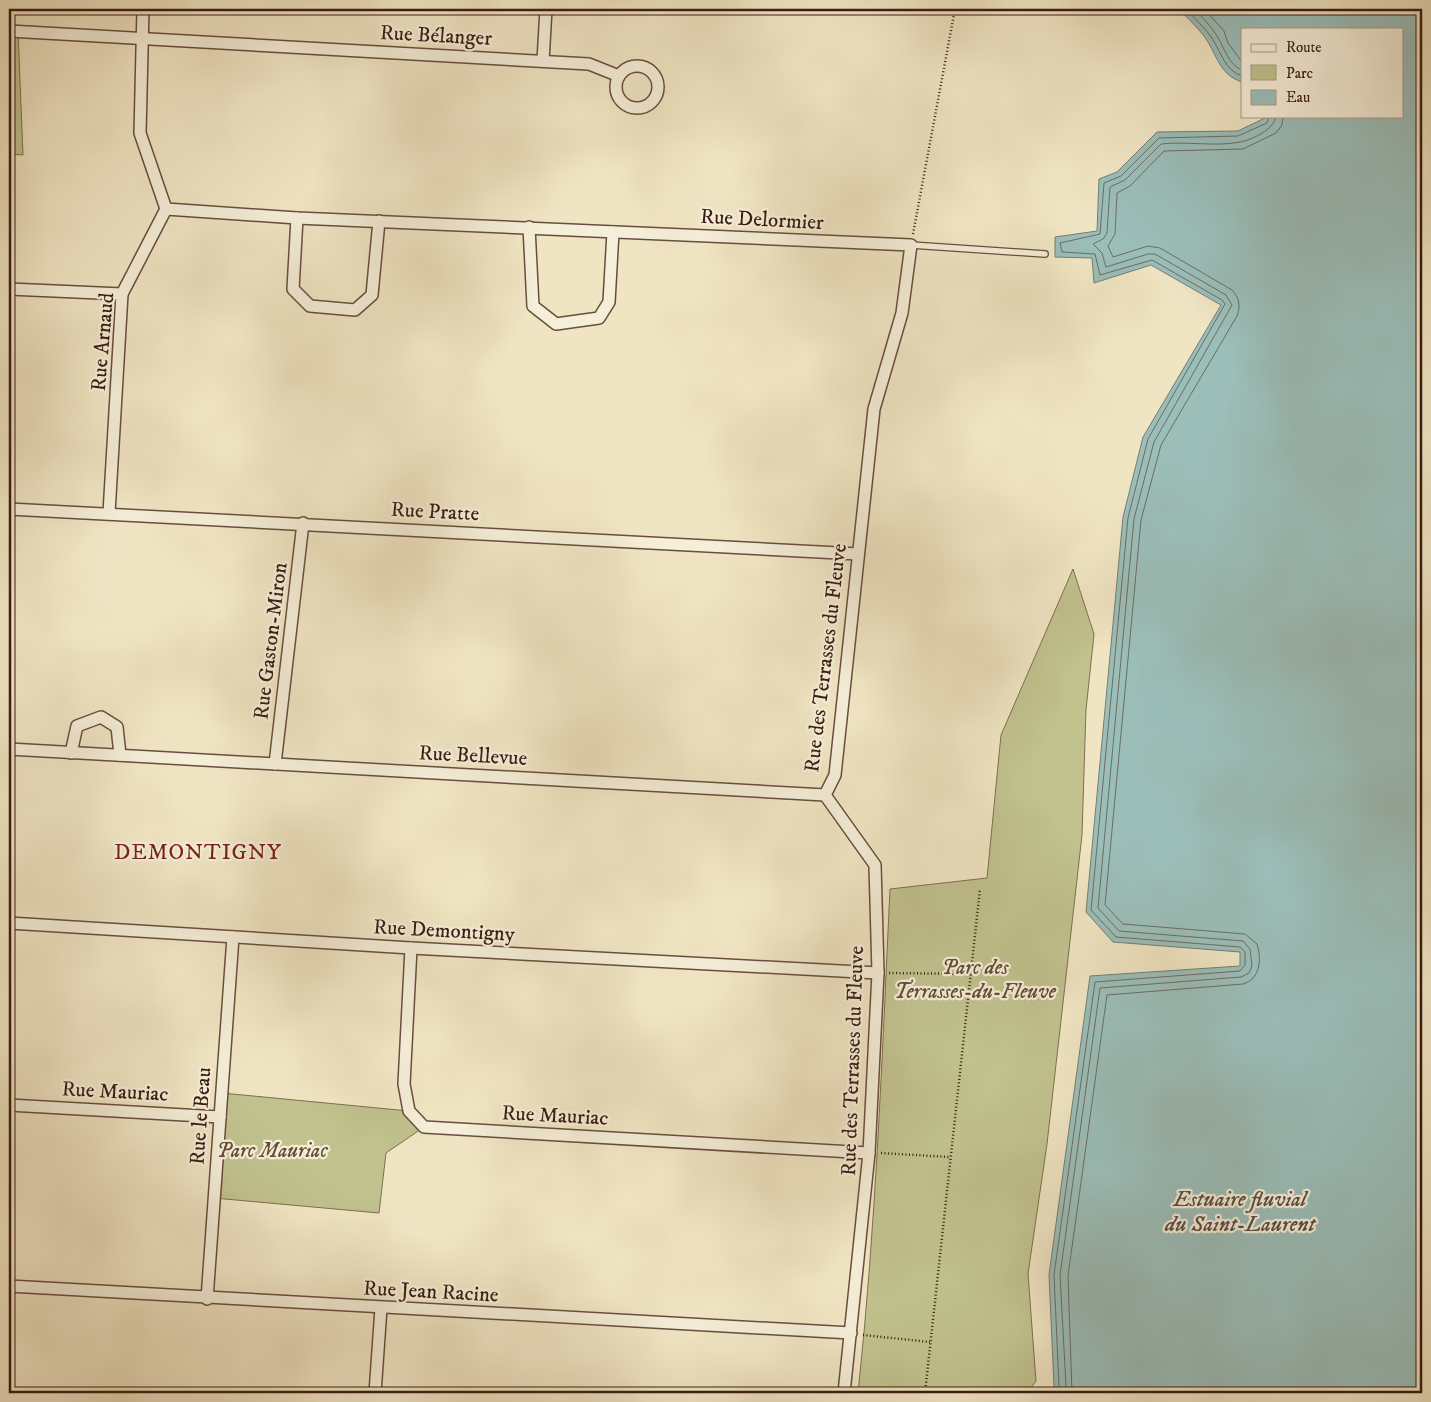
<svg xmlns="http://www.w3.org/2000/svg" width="1431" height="1402" font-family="'IM FELL DW Pica',serif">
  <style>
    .green { fill: #c1c28e; stroke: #7e6f50 }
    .water { fill: #9bbeb9; stroke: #747d76 }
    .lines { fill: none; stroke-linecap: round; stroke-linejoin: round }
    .shore { stroke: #6a6d65; stroke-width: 1 }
    .lane-casing { stroke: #684e3e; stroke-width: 8 }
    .street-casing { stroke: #684e3e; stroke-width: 14 }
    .path { stroke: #3a1c11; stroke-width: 2.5; stroke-dasharray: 1 2.5; stroke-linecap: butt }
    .lane { stroke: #f5eed8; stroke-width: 5.5 }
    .street { stroke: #f5eed8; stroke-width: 11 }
    .labels { text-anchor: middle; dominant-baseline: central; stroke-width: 4.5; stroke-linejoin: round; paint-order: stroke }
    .street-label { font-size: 21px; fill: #3a1c11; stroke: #f5eed8 }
    .park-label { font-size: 21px; font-style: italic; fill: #624e36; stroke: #f5eed8 }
    .neighbourhood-label { font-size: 22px; letter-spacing: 1px; fill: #7a1f14; stroke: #f5eed8 }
    .water-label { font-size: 22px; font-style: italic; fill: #574d43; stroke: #f5eed8 }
  </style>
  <rect width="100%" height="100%" fill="#f0e5c3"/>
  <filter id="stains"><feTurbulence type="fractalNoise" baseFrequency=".004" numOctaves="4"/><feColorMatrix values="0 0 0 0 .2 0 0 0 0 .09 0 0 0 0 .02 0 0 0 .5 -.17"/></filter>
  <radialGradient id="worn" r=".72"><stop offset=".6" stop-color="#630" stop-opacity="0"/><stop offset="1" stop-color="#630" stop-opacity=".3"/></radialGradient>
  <g class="green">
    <polygon points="9,31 18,31 23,155 9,154"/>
    <path d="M1073 569 1094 634 1086 710 1082 835 1047 1144 1028 1274 1036 1381 1027 1393H858C876 1226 882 1057 890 889L987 878 1001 735Z"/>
    <polygon points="222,1093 409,1111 424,1127 386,1153 379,1213 214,1198"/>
  </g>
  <path class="water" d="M1179 9H1422V1393H1050L1054 1387 1049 1275 1090 976 1240 966V952L1113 942 1086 912 1123 517 1143 437 1221 305 1151 265 1094 283 1092 258 1055 257V237L1097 231 1099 179 1117 172 1157 132 1238 131 1269 116H1402V29H1242V82C1221 75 1218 59 1208 42 1201 30 1188 19 1179 9Z"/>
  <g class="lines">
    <g class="shore">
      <path d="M1186 9C1194 18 1205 28 1212 38 1221 52 1225 71 1242 76"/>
      <path d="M1194 9C1202 17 1211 26 1217 36 1224 47 1229 66 1242 70"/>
      <polyline points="1204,9 1224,31 1228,43 1242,62"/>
      <polyline points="1056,1393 1059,1386 1054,1275 1095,982 1240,971 1245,965 1245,952 1240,947 1116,937 1091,910 1128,518 1148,439 1225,304 1222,300 1152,260 1100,275 1095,254 1062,252 1060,243 1100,234 1104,183 1121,176 1159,138 1238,136 1267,123 1269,116"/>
      <path d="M1064 1393 1066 1386 1060 1275 1100 988 1241 977 1249 973 1252 966 1250 949 1243 941 1119 931 1098 908 1134 519 1154 442 1232 305 1226 295 1155 254H1148L1106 267 1102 253 1093 244 1103 239 1107 233 1110 187 1125 180 1161 144C1187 141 1215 147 1240 142 1252 140 1275 129 1276 116"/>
      <path d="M1072 1393 1068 1276 1107 995 1243 984C1260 979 1262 960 1257 944L1245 934 1123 924 1105 905 1141 520 1161 445 1237 316C1241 306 1239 297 1232 290L1160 248 1148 246 1113 257 1108 246 1115 234 1117 193 1130 186 1164 151 1243 149 1276 133 1282 125 1283 116"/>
    </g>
    <defs>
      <polyline id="lane" points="911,245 1045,254"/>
      <g id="street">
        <polyline points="9,31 589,64 619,76"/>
        <polyline points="543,61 546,9"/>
        <circle cx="637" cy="87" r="21"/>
        <polyline points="166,209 297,218 911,245 902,313 874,409 835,775 825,795 875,865 878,973 869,1153 844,1393"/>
        <polyline points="297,218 293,289 310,306 355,310 372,295 379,221"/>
        <polyline points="529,227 533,306 556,324 599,318 609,302 613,232"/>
        <polyline points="9,289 122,294"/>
        <polyline points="9,509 858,554"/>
        <polyline points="109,513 122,294 166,209 140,133 143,9"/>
        <polyline points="9,749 825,795"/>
        <polyline points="71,753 77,726 101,717 117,727 120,755"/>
        <polyline points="275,764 303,523"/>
        <polyline points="9,923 411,948 878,973"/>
        <polyline points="411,948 404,1084 409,1111 424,1127 869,1153"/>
        <polyline points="9,1105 220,1117"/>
        <polyline points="9,1286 851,1333"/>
        <polyline points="207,1299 233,937"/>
        <polyline points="375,1393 381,1308"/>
      </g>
    </defs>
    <use href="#lane" class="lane-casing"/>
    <use href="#street" class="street-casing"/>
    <g class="path">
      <polyline points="913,234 955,9"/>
      <polyline points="889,973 971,974"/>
      <polyline points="881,1153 949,1157"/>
      <polyline points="863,1335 930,1342"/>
      <polyline points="925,1393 980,889"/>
    </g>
    <use href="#lane" class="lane"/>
    <use href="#street" class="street"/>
  </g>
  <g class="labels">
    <g class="street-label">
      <text transform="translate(436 36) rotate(3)">Rue Bélanger</text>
      <text transform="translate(762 220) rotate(3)">Rue Delormier</text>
      <text transform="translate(103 342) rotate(-85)">Rue Arnaud</text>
      <text transform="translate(435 512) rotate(3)">Rue Pratte</text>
      <text transform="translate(271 641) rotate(-83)">Rue Gaston-Miron</text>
      <text transform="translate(826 658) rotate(-83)">Rue des Terrasses du Fleuve</text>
      <text transform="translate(473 756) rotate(3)">Rue Bellevue</text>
      <text transform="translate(444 931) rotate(3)">Rue Demontigny</text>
      <text transform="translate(853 1061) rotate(-88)">Rue des Terrasses du Fleuve</text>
      <text transform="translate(115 1092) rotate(3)">Rue Mauriac</text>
      <text transform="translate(201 1116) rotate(-86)">Rue le Beau</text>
      <text transform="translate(555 1116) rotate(3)">Rue Mauriac</text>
      <text transform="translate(431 1292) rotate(3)">Rue Jean Racine</text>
    </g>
    <g class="park-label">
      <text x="975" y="968">Parc des<tspan x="975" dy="24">Terrasses-du-Fleuve</tspan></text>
      <text x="272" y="1151">Parc Mauriac</text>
    </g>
    <g class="neighbourhood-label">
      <text x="198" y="852">DEMONTIGNY</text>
    </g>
    <g class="water-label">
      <text x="1240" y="1199">Estuaire fluvial<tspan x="1240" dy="25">du Saint-Laurent</tspan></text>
    </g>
  </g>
  <rect width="1431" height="1402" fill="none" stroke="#f0e5c3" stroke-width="30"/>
  <rect x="10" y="10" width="1411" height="1382" fill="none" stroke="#3a1c11" stroke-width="2.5"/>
  <rect x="15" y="15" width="1401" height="1372" fill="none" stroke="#3a1c11"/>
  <rect x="1241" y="28" width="162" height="90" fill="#f5eed8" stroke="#aa9a88"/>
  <rect x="1251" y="44" width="25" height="8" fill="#f5eed8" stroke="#aa9a88"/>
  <text x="1286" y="52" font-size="15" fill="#3a1c11">Route</text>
  <rect x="1251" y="65" width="25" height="15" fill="#c1c28e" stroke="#aa9a88"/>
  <text x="1286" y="78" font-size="15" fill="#3a1c11">Parc</text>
  <rect x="1251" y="90" width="25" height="15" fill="#9bbeb9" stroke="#aa9a88"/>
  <text x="1286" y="102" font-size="15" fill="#3a1c11">Eau</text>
  <rect width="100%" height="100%" filter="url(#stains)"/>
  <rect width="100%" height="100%" fill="url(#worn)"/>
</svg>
